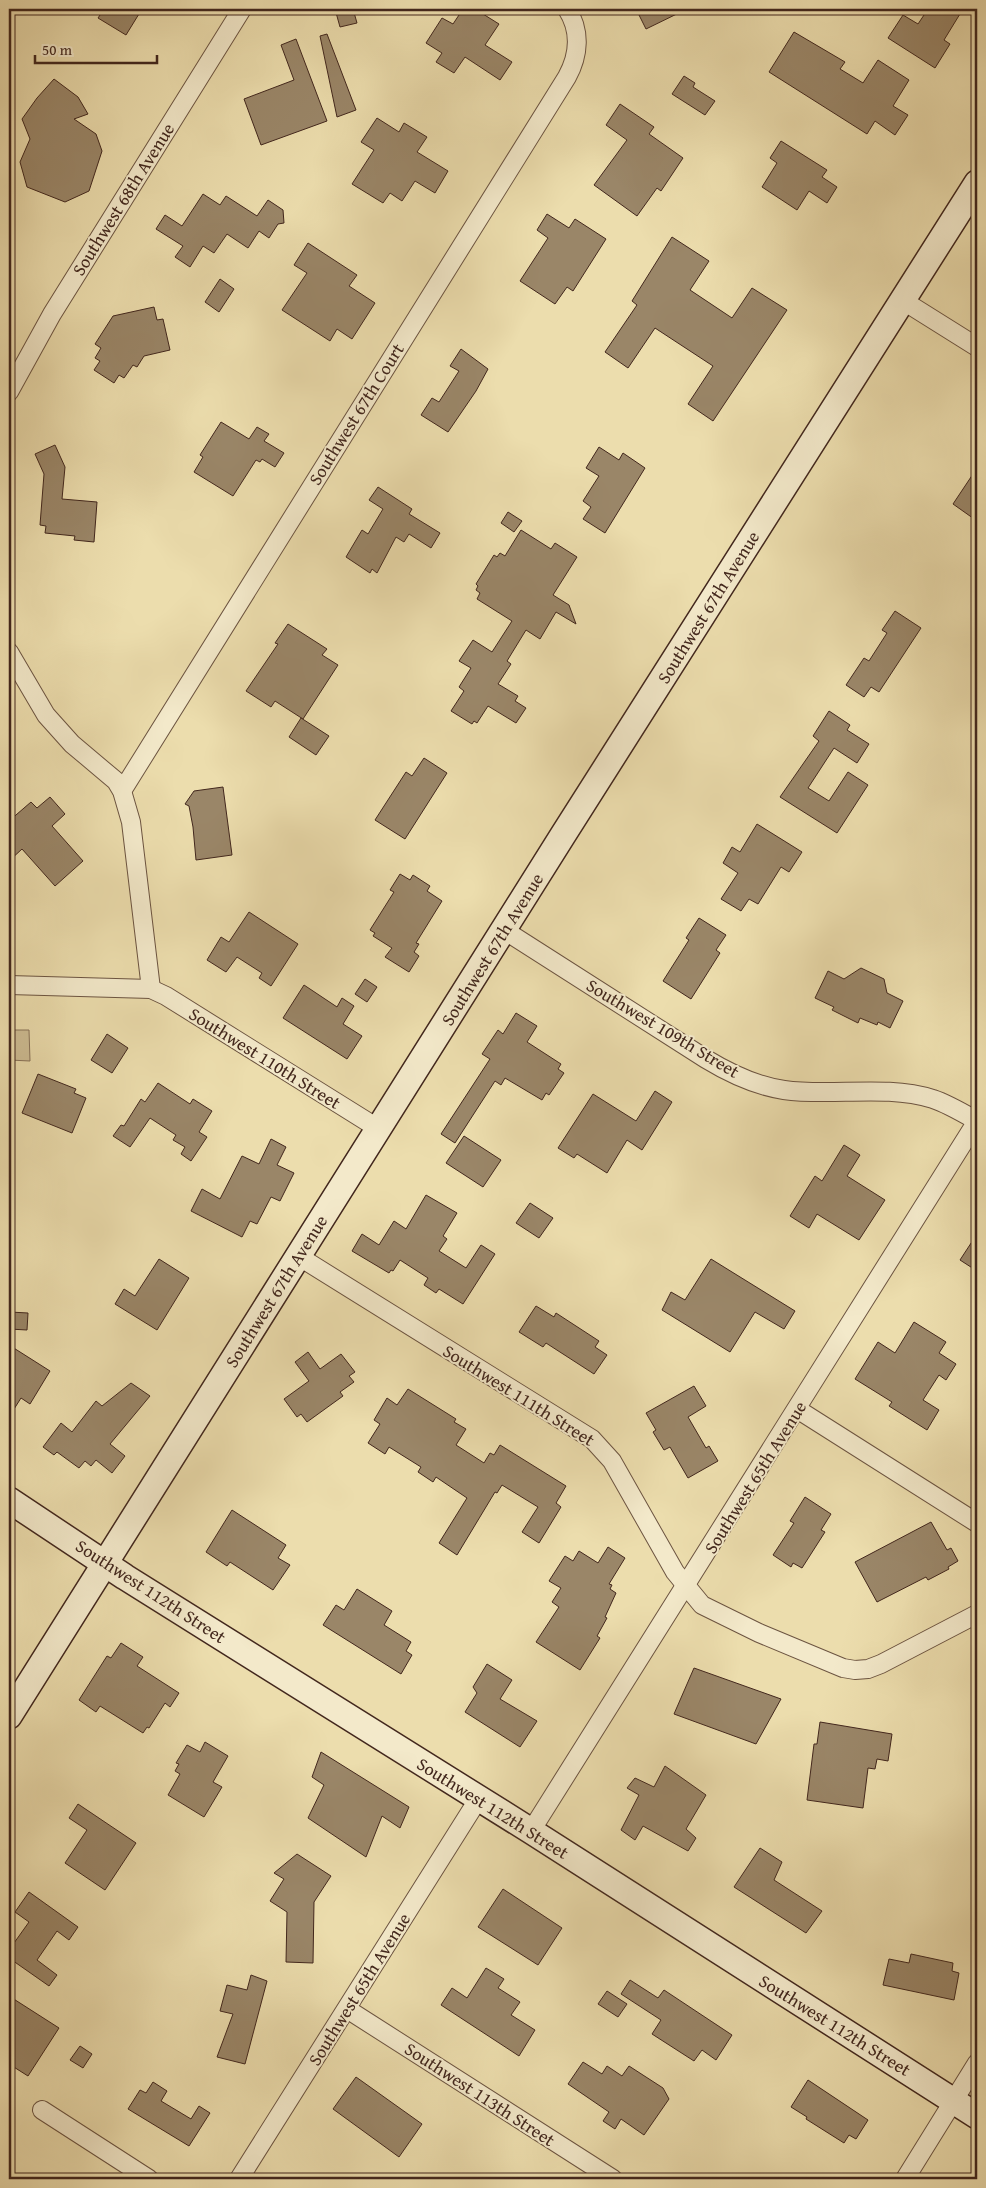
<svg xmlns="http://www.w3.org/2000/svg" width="986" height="2188" font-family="'Gentium Book Plus',serif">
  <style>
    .green { fill: #cfbe95; stroke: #887259 }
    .building { fill: #9a8668; stroke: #42271d }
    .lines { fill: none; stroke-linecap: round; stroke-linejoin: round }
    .street-casing { stroke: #6c5441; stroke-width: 20 }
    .secondary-casing { stroke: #42271d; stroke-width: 28 }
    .street { stroke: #f3e9ca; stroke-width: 18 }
    .secondary { stroke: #f3e9ca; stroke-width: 25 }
    .labels { text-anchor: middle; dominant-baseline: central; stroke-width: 4; stroke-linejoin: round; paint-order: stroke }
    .street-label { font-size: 18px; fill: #42271d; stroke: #f3e9ca }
  </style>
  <rect width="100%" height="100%" fill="#ecddad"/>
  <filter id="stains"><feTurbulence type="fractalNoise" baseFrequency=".004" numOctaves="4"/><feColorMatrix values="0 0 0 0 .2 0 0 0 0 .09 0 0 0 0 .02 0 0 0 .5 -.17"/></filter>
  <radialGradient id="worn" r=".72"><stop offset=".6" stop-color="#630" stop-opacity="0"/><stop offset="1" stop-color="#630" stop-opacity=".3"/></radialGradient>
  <polygon class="green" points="9,1030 29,1030 30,1061 9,1060"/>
  <g class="building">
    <polygon points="104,9 142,9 126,35 98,18"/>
    <polygon points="335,9 353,9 357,23 340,27"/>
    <polygon points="463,9 475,9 499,24 485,45 512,62 500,80 465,57 454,73 436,62 442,53 426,43 442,18 453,24"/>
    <polygon points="636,9 687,9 646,29"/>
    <polygon points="928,9 963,9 944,40 950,44 935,68 888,38 903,15 918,24"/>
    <polygon points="794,32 845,62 840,69 863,83 878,60 909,80 893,106 908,115 895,135 875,121 867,134 769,72"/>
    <polygon points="327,34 356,110 337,117 320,36"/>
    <polygon points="296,39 327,121 261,145 244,99 294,80 281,45"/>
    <polygon points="684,76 695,83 693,87 715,101 705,115 672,94"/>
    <polygon points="54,79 78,97 88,114 74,119 96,134 102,151 89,191 65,202 27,187 20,162 30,139 22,119 37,98"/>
    <polygon points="620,104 654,127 649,134 683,158 661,191 657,188 637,216 594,185 627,140 606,125"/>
    <polygon points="377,118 399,132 404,123 427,137 417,152 448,171 435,193 415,181 402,201 390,193 383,203 352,184 374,150 361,142"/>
    <polygon points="781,141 827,170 822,177 837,187 827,203 809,191 797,210 762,187 777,163 770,158"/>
    <polygon points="203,194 220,205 226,196 257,216 268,200 283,210 284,223 278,224 269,238 259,231 248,248 227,234 214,253 203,246 190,267 175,257 183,246 156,229 165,215 182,226"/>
    <polygon points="547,214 569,228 575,219 606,239 573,291 567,287 555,304 520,281 548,238 537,230"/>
    <polygon points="672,237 709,261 690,290 732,318 752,288 787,310 713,421 688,404 713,366 655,328 628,368 605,352 637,305 632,301"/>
    <polygon points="308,243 357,275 349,286 375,303 352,339 337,329 330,341 282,310 307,273 294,265"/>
    <polygon points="220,279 234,289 219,312 205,302"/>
    <polygon points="154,307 157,320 163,319 170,350 144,356 137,367 133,365 124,378 119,375 114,383 94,370 100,361 95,358 101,348 95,344 113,316"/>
    <polygon points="461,349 488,369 476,391 448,432 421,415 432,398 439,402 459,371 450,366"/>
    <polygon points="221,422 249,439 257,427 269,434 264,441 284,453 275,467 262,459 260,462 256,460 233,496 194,472 203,457 200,455"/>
    <polygon points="55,445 65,467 62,499 97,502 94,542 74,540 75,536 45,533 46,526 40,525 44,474 35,454"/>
    <polygon points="599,447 619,460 623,453 645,468 605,533 583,519 591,507 583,501 599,476 586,468"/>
    <polygon points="977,468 977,521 953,504"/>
    <polygon points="378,487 412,509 409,514 440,533 431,548 409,534 404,542 396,537 377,573 372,569 370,573 346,557 362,530 368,534 383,509 369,500"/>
    <polygon points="508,512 522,521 514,532 501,523"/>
    <polygon points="521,530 551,549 555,543 577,557 553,595 569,605 576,624 556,612 540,639 526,630 507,661 511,664 498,684 518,696 515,701 526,708 516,723 488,706 477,723 474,721 472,724 451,711 464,691 459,687 471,668 459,661 473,640 492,652 512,621 477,599 480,593 476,590 478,586 476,584 494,555 497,557 500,553 505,556"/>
    <polygon points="895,611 921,628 879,692 871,687 864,697 846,685 864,658 869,661 887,633 882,630"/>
    <polygon points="288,624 327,649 322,655 338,665 303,719 275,701 271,707 246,691 278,644 275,643"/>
    <polygon points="829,711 850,725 847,730 869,744 857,763 834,748 808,788 829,801 848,772 868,785 837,833 780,797 819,741 813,736"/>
    <polygon points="301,718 329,736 316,755 289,737"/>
    <polygon points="424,758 447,773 405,839 375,820 406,772 412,776"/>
    <polygon points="223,787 232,855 196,860 193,827 189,806 185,804 194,791"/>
    <polygon points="50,797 65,814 52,826 83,861 55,886 22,849 9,861 9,821 31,802 37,808"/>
    <polygon points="757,824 802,852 789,872 781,867 758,904 749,899 741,911 721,899 738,873 723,863 732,847 740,852"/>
    <polygon points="400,874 410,880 413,875 430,886 427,891 442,901 416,943 419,944 414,952 419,956 409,972 385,957 392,948 373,936 375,933 370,930 394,892 390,890"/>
    <polygon points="249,912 298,944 271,986 259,978 262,973 237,957 226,972 207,960 221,937 229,942"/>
    <polygon points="699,918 726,935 716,950 720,953 691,999 663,981 689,940 686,938"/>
    <polygon points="861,968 884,979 887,993 903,1001 890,1028 878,1022 877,1025 860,1018 858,1023 832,1010 834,1007 815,998 828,971 844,979"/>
    <polygon points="365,979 377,987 367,1002 355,994"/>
    <polygon points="304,985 337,1007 342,998 354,1006 343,1024 362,1036 347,1059 283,1018"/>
    <polygon points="516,1013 537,1026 527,1042 561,1064 558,1069 564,1073 549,1095 546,1093 542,1100 505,1078 501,1085 495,1081 455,1143 441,1134 490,1059 482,1054 498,1030 503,1034"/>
    <polygon points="107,1034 128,1048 112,1073 91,1060"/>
    <polygon points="38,1074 76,1089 74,1093 86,1098 72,1133 22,1113"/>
    <polygon points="158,1083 190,1104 193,1099 212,1111 199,1132 207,1137 191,1161 181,1154 185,1147 173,1140 176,1135 150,1118 130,1147 113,1136 121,1125 124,1126 141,1099 145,1102"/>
    <polygon points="655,1091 672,1102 642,1150 627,1140 607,1173 577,1154 574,1158 558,1148 593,1094 636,1121"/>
    <polygon points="464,1136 501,1160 483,1187 446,1163"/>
    <polygon points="271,1139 286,1147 277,1165 294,1173 280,1201 271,1197 257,1224 250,1221 242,1237 191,1211 202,1189 220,1199 242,1156 259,1164"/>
    <polygon points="844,1145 860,1155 847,1176 885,1200 859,1240 817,1214 809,1228 790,1216 815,1176 822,1181"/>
    <polygon points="426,1195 457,1213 443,1236 447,1239 439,1251 466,1268 481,1245 495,1254 463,1304 439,1289 436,1293 424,1285 428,1278 400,1260 393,1271 391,1270 389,1273 352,1251 362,1234 379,1245 394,1221 406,1229"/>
    <polygon points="530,1203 553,1218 539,1238 516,1223"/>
    <polygon points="977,1234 977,1271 960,1260"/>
    <polygon points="159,1259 189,1278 157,1330 115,1304 124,1289 135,1296"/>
    <polygon points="711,1259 795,1311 784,1329 755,1312 730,1352 662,1310 671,1292 685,1300"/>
    <polygon points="536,1306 554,1317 556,1313 599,1341 595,1347 607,1355 594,1374 546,1343 543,1347 519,1332"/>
    <polygon points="10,1312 28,1313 27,1330 9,1329"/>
    <polygon points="914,1322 946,1342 939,1353 956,1364 946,1380 939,1375 923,1400 939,1410 927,1430 889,1406 892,1402 855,1379 878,1342 895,1353"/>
    <polygon points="9,1345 50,1371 30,1404 21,1398 9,1417"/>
    <polygon points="308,1352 320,1369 341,1354 355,1372 349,1376 354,1382 340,1392 343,1396 307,1422 301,1414 297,1417 284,1399 309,1381 295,1362"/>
    <polygon points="131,1383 150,1396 110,1444 125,1456 112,1473 96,1460 91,1466 85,1461 79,1468 57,1452 54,1455 43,1447 61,1423 72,1432 96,1401 102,1406"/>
    <polygon points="694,1386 706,1406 688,1417 706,1448 709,1446 718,1461 688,1478 670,1447 664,1450 653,1432 656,1430 646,1413"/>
    <polygon points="408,1389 456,1419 454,1422 466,1429 456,1445 484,1463 490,1453 494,1455 500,1445 566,1486 556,1503 561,1507 539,1543 522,1532 538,1507 502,1485 497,1493 495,1492 457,1555 439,1543 467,1498 436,1477 433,1482 418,1472 421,1467 389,1447 385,1454 368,1443 380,1424 374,1420 387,1398 397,1405"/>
    <polygon points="805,1497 831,1514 821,1530 825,1532 802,1568 793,1563 791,1567 773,1555 794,1523 790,1521"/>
    <polygon points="232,1510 286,1545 278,1558 290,1565 273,1590 230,1562 227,1566 206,1552"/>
    <polygon points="931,1522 947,1550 951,1548 958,1561 948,1567 949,1569 928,1580 926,1577 877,1602 855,1562"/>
    <polygon points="608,1547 625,1558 609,1584 612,1585 610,1589 616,1593 605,1617 607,1618 597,1636 600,1638 580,1670 536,1642 559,1607 552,1602 561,1588 549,1581 565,1556 573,1561 579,1551 598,1563"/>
    <polygon points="357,1589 392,1611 384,1625 411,1642 406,1651 412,1655 401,1674 323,1625 336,1605 344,1610"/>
    <polygon points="121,1643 143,1657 137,1666 179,1693 170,1707 165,1703 149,1728 147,1727 143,1733 100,1706 96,1712 79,1700 107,1656 111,1658"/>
    <polygon points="487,1664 512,1680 500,1699 537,1721 520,1747 465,1712 477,1693 473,1687"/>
    <polygon points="694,1668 781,1699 756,1744 674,1714"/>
    <polygon points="820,1722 892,1734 888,1761 877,1759 875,1769 868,1768 863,1808 807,1800 814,1744 817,1744"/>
    <polygon points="205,1742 228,1756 213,1782 222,1787 204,1817 168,1795 180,1774 175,1771 179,1764 176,1763 187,1745 200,1752"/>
    <polygon points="321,1752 409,1807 400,1828 382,1816 366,1857 308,1818 324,1785 312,1777"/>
    <polygon points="665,1766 706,1795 686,1829 696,1838 688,1851 643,1826 635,1840 621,1830 639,1795 627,1788 635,1778 654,1787"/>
    <polygon points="78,1804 136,1843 105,1890 65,1863 87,1830 69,1818"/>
    <polygon points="760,1848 782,1862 774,1880 822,1911 806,1933 734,1887"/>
    <polygon points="297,1854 331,1876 314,1902 313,1963 286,1962 287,1912 270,1901 284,1879 274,1873"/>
    <polygon points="503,1889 562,1928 538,1965 478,1927"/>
    <polygon points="29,1892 78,1927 69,1940 57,1931 37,1960 57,1975 49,1986 9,1958 9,1950 29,1922 15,1912"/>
    <polygon points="911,1954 953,1963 952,1971 959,1973 954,2000 883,1985 889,1959 909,1963"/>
    <polygon points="486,1968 504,1979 498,1988 520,2002 511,2015 535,2030 519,2056 441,2005 452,1988 467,1998"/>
    <polygon points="251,1975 267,1981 245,2064 217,2057 233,2014 220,2011 227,1985 247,1990"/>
    <polygon points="630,1980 658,1998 664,1990 732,2035 716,2060 702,2050 694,2061 652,2034 661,2020 621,1994"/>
    <polygon points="607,1991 627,2004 618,2017 598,2004"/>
    <polygon points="9,1996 59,2028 28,2076 9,2064"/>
    <polygon points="80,2046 92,2054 83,2068 70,2060"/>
    <polygon points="583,2062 602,2074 607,2066 622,2076 629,2066 663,2088 669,2099 644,2135 621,2119 615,2129 603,2121 609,2112 568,2084"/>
    <polygon points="356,2077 422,2124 399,2157 333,2109"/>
    <polygon points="808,2080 868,2120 856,2139 849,2135 844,2143 806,2119 807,2117 791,2107"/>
    <polygon points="153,2082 167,2091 161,2101 191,2119 199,2106 210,2113 189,2146 128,2109 140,2090 146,2093"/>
  </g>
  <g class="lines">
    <defs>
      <g id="street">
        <polyline points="902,300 977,347"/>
        <polyline points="9,392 52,314 242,9"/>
        <polyline points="9,652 46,715 72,744 116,781 122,791 131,822 151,989"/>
        <path d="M122 791 567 77C579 55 581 31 567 9"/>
        <path d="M504 930 706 1059C729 1073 757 1086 784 1090 832 1097 884 1084 933 1099 948 1104 963 1113 977 1121"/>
        <polyline points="9,985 151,989 166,996 379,1129"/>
        <polyline points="298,1256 592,1439 612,1461 675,1572 702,1605 759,1633 843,1668 855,1670 868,1669 881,1664 977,1614"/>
        <polyline points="797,1409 977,1523"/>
        <polyline points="531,1831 977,1121"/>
        <polyline points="347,2009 613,2179"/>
        <polyline points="42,2110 149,2179"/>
        <polyline points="239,2179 479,1798"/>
        <polyline points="905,2179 977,2063"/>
      </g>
      <g id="secondary">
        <polyline points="9,1500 125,1577 531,1831 977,2116"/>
        <polyline points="9,1716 563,835 977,183"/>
      </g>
    </defs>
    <use href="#street" class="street-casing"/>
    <use href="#secondary" class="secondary-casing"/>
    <use href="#street" class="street"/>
    <use href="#secondary" class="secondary"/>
  </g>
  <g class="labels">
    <g class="street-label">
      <text transform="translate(123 199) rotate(-58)">Southwest 68th Avenue</text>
      <text transform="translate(356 414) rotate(-58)">Southwest 67th Court</text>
      <text transform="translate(708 607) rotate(-58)">Southwest 67th Avenue</text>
      <text transform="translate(492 949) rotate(-58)">Southwest 67th Avenue</text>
      <text transform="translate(663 1028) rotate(31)">Southwest 109th Street</text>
      <text transform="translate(265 1058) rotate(32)">Southwest 110th Street</text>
      <text transform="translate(276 1291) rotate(-58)">Southwest 67th Avenue</text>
      <text transform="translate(519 1395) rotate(32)">Southwest 111th Street</text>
      <text transform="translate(755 1477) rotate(-58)">Southwest 65th Avenue</text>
      <text transform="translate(151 1591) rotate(33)">Southwest 112th Street</text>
      <text transform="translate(493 1808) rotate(32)">Southwest 112th Street</text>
      <text transform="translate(359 1989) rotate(-58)">Southwest 65th Avenue</text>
      <text transform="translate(835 2025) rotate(32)">Southwest 112th Street</text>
      <text transform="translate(480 2094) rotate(33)">Southwest 113th Street</text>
    </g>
  </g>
  <rect width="986" height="2188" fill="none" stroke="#ecddad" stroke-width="30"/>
  <rect x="10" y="10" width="966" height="2168" fill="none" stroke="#42271d" stroke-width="2.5"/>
  <rect x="15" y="15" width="956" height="2158" fill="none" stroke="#42271d"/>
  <path d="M35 55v8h122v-8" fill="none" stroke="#42271d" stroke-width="2.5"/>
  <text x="42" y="55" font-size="15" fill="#42271d" stroke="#f3e9ca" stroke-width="4" paint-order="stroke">50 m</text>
  <rect width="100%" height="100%" filter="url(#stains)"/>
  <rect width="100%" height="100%" fill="url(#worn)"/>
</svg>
